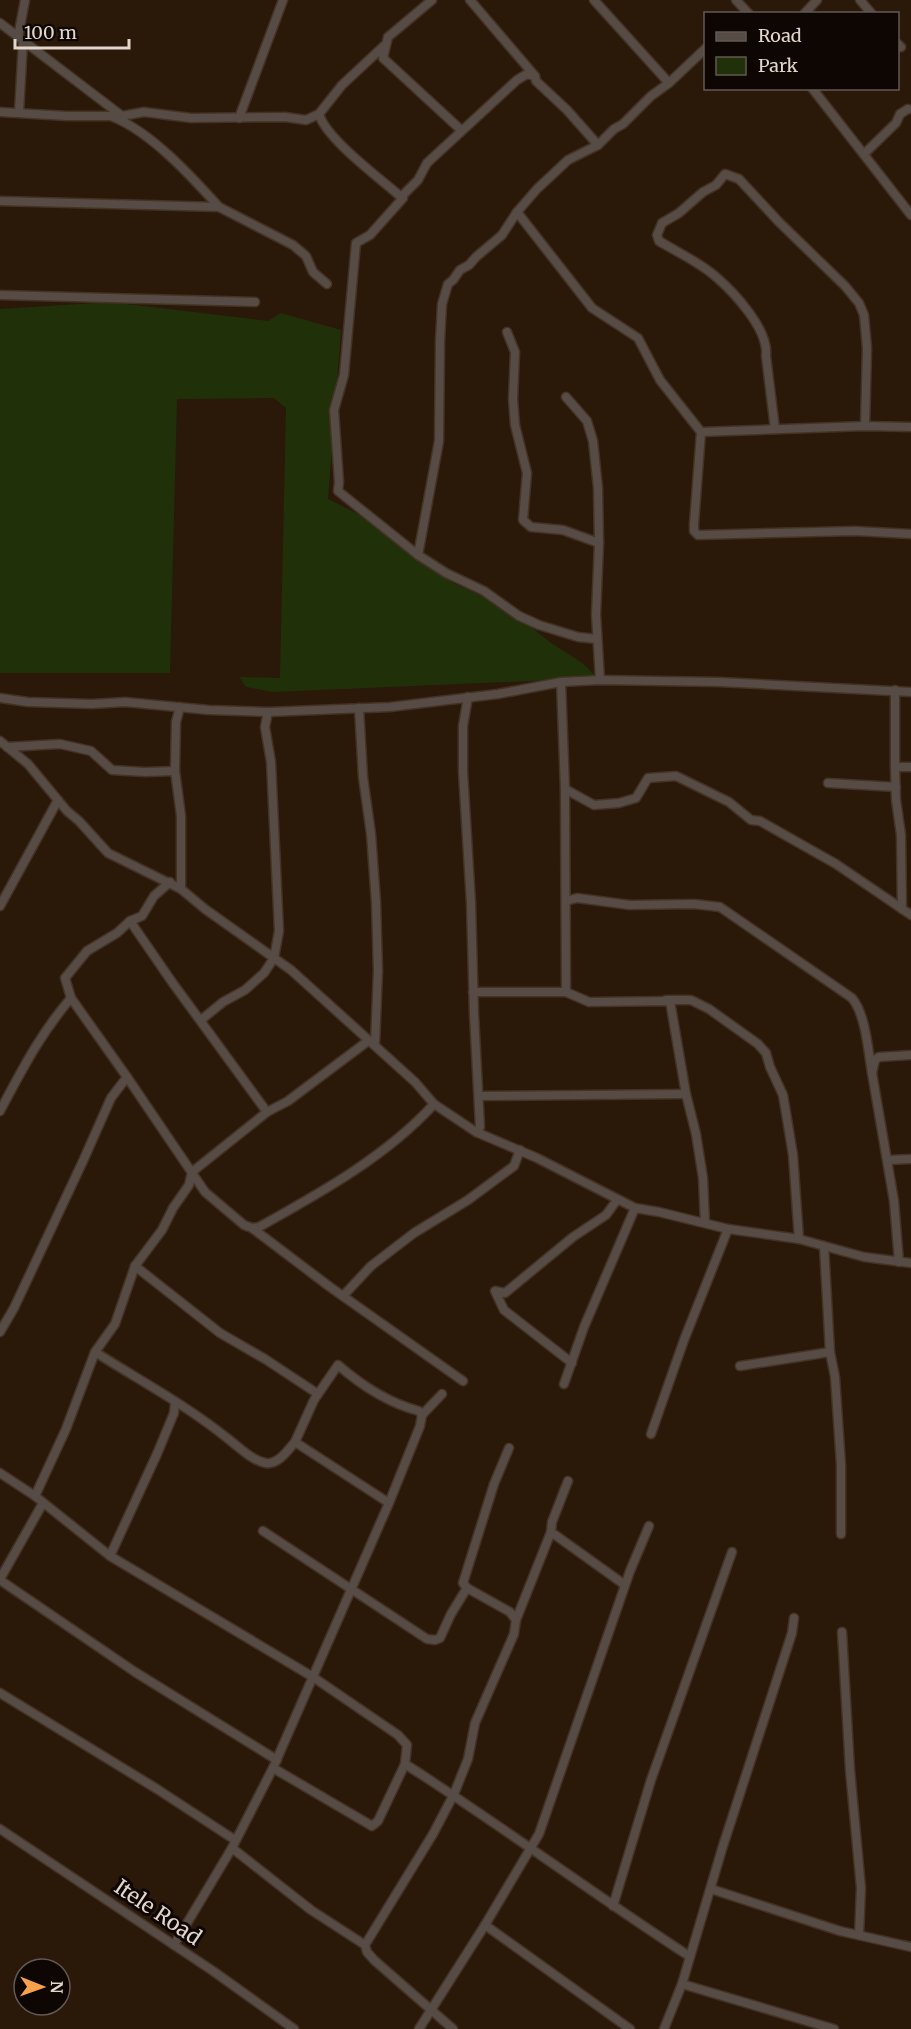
<svg xmlns="http://www.w3.org/2000/svg" width="911" height="2029" font-family="Merriweather,serif">
  <style>
    .green { fill: #203109 }
    .lines { fill: none; stroke-linecap: round; stroke-linejoin: round }
    .minor-casing { stroke: #443224; stroke-width: 11 }
    .minor { stroke: #564b45; stroke-width: 8 }
    .labels { text-anchor: middle; dominant-baseline: central; stroke-width: 6; stroke-linejoin: round; paint-order: stroke }
    .street-label { font-size: 21px; fill: #e2d5cc; stroke: #0d0602 }
  </style>
  <rect width="100%" height="100%" fill="#2a1809"/>
  <polygon class="green" points="110,302 268,321 281,313 341,330 328,499 368,519 453,583 506,607 551,643 581,662 598,678 273,692 246,687 239,677 280,678 286,408 274,398 177,399 170,673 0,673 0,309"/>
  <g class="lines">
    <defs>
      <g id="minor">
        <polyline points="432,0 388,37 383,58 461,130"/>
        <polyline points="470,0 535,76"/>
        <polyline points="594,0 669,83"/>
        <polyline points="736,0 749,14"/>
        <polyline points="860,0 872,14"/>
        <polyline points="804,14 817,0"/>
        <polyline points="0,23 122,116"/>
        <polyline points="18,37 25,0"/>
        <polyline points="898,44 901,47"/>
        <polyline points="812,88 911,215"/>
        <path d="M0 112 67 116H122L144 112 191 118 285 117 306 120 319 114C326 139 380 178 401 197"/>
        <polyline points="19,112 23,42"/>
        <polyline points="319,114 342,85 385,45"/>
        <path d="M113 117C151 132 192 177 219 207"/>
        <polyline points="239,118 283,0"/>
        <polyline points="864,154 896,123 900,114 908,109"/>
        <polyline points="0,201 219,207 293,245 306,256 313,272 327,284"/>
        <polyline points="517,212 592,308 638,338 660,380 701,432 694,524 694,531 698,535 855,531 911,534"/>
        <polyline points="0,295 255,302"/>
        <polyline points="507,332 515,352 513,399 515,425 527,473 523,520 531,527 563,530 599,543"/>
        <polyline points="566,397 587,421 593,441 598,488 599,543 596,614 600,680"/>
        <path d="M775 429 766 356C769 330 735 293 715 276 699 262 677 252 659 241L657 235 662 223 679 213 703 192 716 185 725 174 739 179 779 222 845 286 859 303 864 315 867 348 865 426"/>
        <polyline points="701,432 865,426 911,427"/>
        <polyline points="418,555 439,441 440,341 442,304 448,284 453,280 460,270 469,265 476,257 502,235 517,212 537,189 568,160 598,145 614,129 623,124 651,96 669,83 706,48"/>
        <polyline points="597,639 578,637 539,625 519,616 484,591 446,573 418,555 338,491 339,482 334,410 344,375 356,243 370,235 403,198 401,197 418,180 427,163 517,80 527,74 535,76 536,81 567,110 598,145"/>
        <polyline points="561,682 565,789 566,992"/>
        <polyline points="895,690 895,767 896,800 901,835 902,909"/>
        <polyline points="468,697 463,726 463,772 471,903 474,1014 480,1127 476,1132"/>
        <polyline points="0,698 28,702 92,704 125,702 209,710 268,712 390,707 498,694 561,682 600,680 720,682 911,692"/>
        <polyline points="180,707 176,722 175,771 181,816 181,889"/>
        <polyline points="359,708 363,777 371,834 376,902 378,971 375,1044"/>
        <polyline points="0,741 28,764 67,811 79,821 108,853 181,889 205,909 291,970 415,1082 434,1104 476,1132 537,1158 635,1208 659,1212 728,1229 799,1239 864,1257 911,1263"/>
        <polyline points="7,747 60,744 91,751 112,770 145,772 175,771"/>
        <polyline points="895,767 911,767"/>
        <polyline points="828,783 896,787"/>
        <polyline points="565,789 594,805 619,803 636,798 648,778 676,776 729,802 751,820 760,821 836,864 911,915"/>
        <path d="M566 901 577 898 630 905 694 904 720 907 852 998C866 1015 868 1051 872 1073"/>
        <polyline points="0,906 58,800"/>
        <polyline points="130,921 172,982 267,1112"/>
        <polyline points="473,992 566,992 589,1002 670,1001 686,1094 696,1134 703,1178 705,1223"/>
        <path d="M71 998 127 1077 205 1192 244 1225 252 1228 259 1227C320 1193 387 1156 434 1104"/>
        <polyline points="666,1000 691,1000 709,1009 758,1044 766,1053 770,1067 783,1095 793,1155 799,1239"/>
        <polyline points="201,1020 223,1002 245,990 264,973 274,958 279,931 271,762 265,727 268,712"/>
        <polyline points="479,1096 686,1094"/>
        <path d="M0 1111C22 1070 40 1034 71 998L65 978 87 951 117 933 130 921 142 916 154 896 170 882"/>
        <polyline points="888,1160 911,1159"/>
        <polyline points="252,1228 330,1287 463,1381"/>
        <polyline points="824,1246 830,1352 835,1377 841,1465 841,1534"/>
        <polyline points="899,1262 894,1201 872,1073 875,1060 879,1057 911,1055"/>
        <polyline points="135,1266 220,1333 265,1359 318,1394"/>
        <polyline points="343,1296 371,1266 414,1233 468,1200 514,1166 520,1150"/>
        <polyline points="0,1332 14,1308 83,1161 111,1098 127,1077"/>
        <path d="M95 1352C139 1380 186 1405 227 1438 238 1446 252 1461 266 1463 278 1465 288 1450 295 1442"/>
        <polyline points="572,1363 504,1310 495,1291 505,1293 573,1237 606,1215 617,1200"/>
        <polyline points="740,1366 830,1352"/>
        <polyline points="564,1384 584,1327 635,1208"/>
        <polyline points="422,1415 442,1394"/>
        <polyline points="651,1434 684,1340 728,1229"/>
        <polyline points="0,1473 35,1496 110,1556 313,1677 398,1735 407,1745 405,1764 378,1821 372,1826 273,1768"/>
        <polyline points="568,1481 552,1522 551,1532 625,1585"/>
        <polyline points="35,1496 66,1429 95,1352 115,1324 135,1266 162,1230 173,1208 189,1185 192,1172 267,1112 288,1101 368,1041"/>
        <polyline points="263,1531 427,1639 435,1640 440,1638 451,1614 467,1588"/>
        <polyline points="110,1556 157,1454 174,1413 175,1403"/>
        <polyline points="0,1579 43,1503"/>
        <polyline points="0,1580 135,1672 277,1760"/>
        <polyline points="516,1620 551,1532"/>
        <polyline points="842,1632 850,1770 861,1888 859,1935"/>
        <polyline points="0,1693 157,1789 235,1840"/>
        <path d="M405 1764C501 1825 593 1894 689 1956"/>
        <polyline points="0,1829 213,1971 294,2029"/>
        <polyline points="232,1848 311,1910 365,1945 367,1952 374,1960 453,2029"/>
        <polyline points="711,1889 840,1931 911,1947"/>
        <polyline points="613,1906 651,1780 732,1552"/>
        <polyline points="485,1925 630,2029"/>
        <path d="M174 1945 232 1848 273 1768 389 1503 420 1426 422 1415 419 1411C388 1403 361 1385 338 1365L314 1400 295 1442 389 1503"/>
        <polyline points="365,1945 433,1834 454,1794 468,1759 475,1723 514,1634 516,1620 510,1612 467,1588 463,1583 494,1484 509,1448"/>
        <polyline points="682,1984 834,2029"/>
        <polyline points="419,2029 485,1925 539,1834 630,1571 649,1526"/>
        <polyline points="664,2029 682,1984 722,1849 792,1633 794,1618"/>
      </g>
    </defs>
    <use href="#minor" class="minor-casing"/>
    <use href="#minor" class="minor"/>
  </g>
  <g class="labels">
    <g class="street-label">
      <text transform="translate(158 1912) rotate(34)">Itele Road</text>
    </g>
  </g>
  <rect x="704" y="12" width="195" height="78" fill="#0d0602" stroke="#625953" stroke-width="1.5"/>
  <rect x="716" y="32" width="30" height="9" fill="#564b45" stroke="#625953" stroke-width="1.5"/>
  <text x="758" y="42" font-size="18" fill="#e2d5cc">Road</text>
  <rect x="716" y="57" width="30" height="18" fill="#203109" stroke="#625953" stroke-width="1.5"/>
  <text x="758" y="72" font-size="18" fill="#e2d5cc">Park</text>
  <g transform="translate(42 1987) rotate(91)"><circle r="28" fill="#0d0602" stroke="#625953" stroke-width="1.5"/>
  <path d="M0-4.5L10 22L0 15L-10 22Z" fill="#f9a04d"/>
  <text y="-9" font-size="16" font-weight="bold" text-anchor="middle" fill="#e2d5cc">N</text>
  </g>
  <path d="M15 39v9h114v-9" fill="none" stroke="#e2d5cc" stroke-width="3"/>
  <text x="24" y="39" font-size="18" fill="#e2d5cc" stroke="#0d0602" stroke-width="4.5" paint-order="stroke">100 m</text>
</svg>
